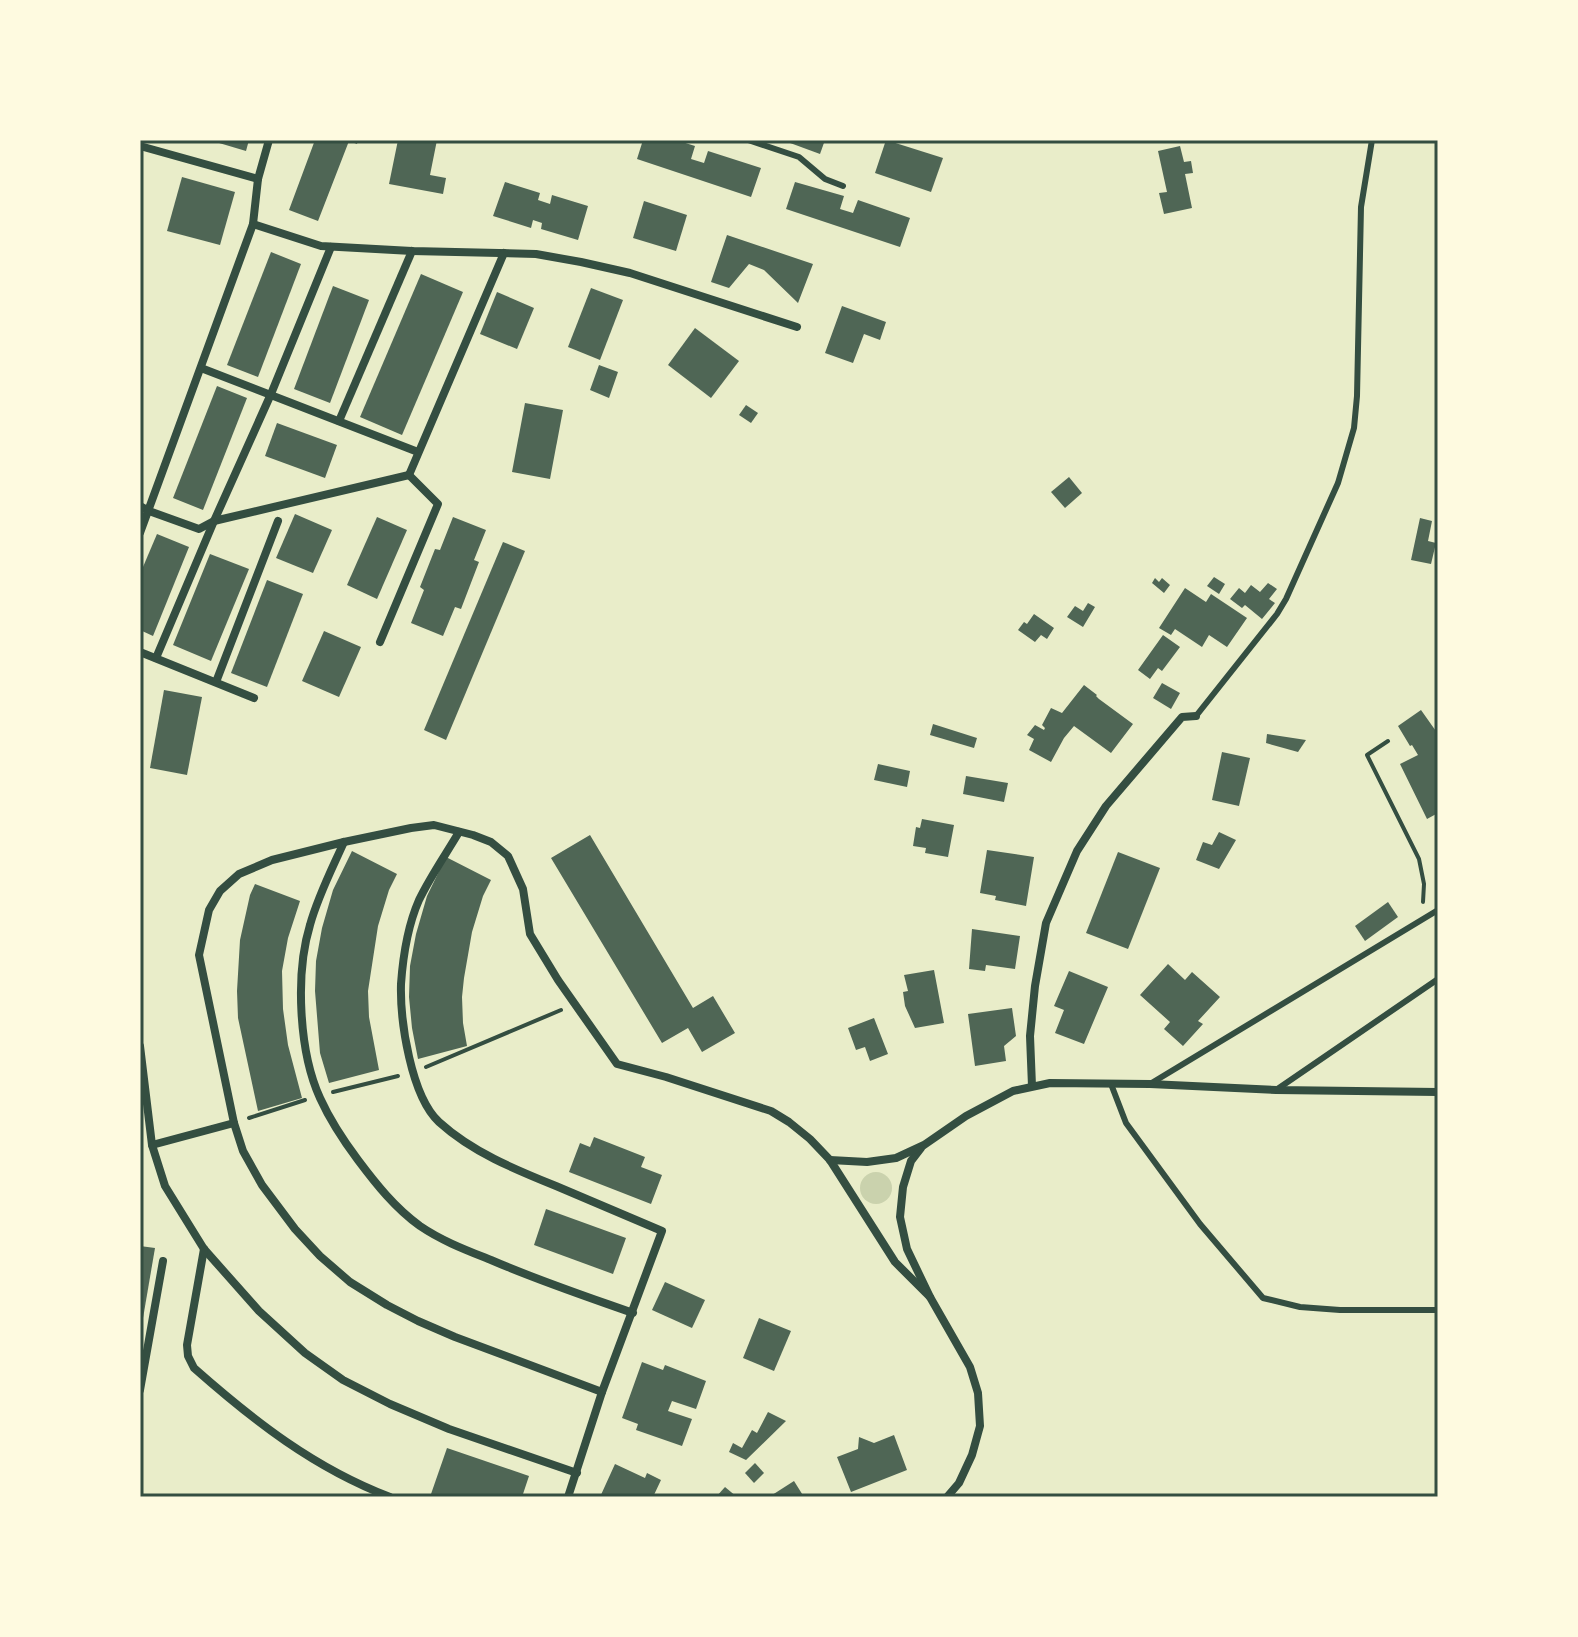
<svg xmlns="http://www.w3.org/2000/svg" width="1578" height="1637" font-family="Overpass,sans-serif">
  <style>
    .green { fill: #cad2ad }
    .building { fill: #4f6655 }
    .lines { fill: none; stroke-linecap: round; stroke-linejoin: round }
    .path { stroke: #344e41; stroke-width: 4 }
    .service { stroke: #344e41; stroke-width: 6 }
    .minor { stroke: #344e41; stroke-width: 8 }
    .neatline { fill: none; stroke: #344e41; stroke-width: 3 }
  </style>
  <rect width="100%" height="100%" fill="#e9edc9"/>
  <circle class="green" cx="876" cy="1188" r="16"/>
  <g class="building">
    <polygon points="209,140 249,140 246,151"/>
    <polygon points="315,140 358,140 357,144 349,141 318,221 289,210"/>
    <polygon points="398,140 437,140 430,175 446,178 443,194 389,184"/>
    <polygon points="643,140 676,140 695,146 691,159 704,163 708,151 761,168 751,197 637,159"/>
    <polygon points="782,140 825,140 820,154"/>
    <polygon points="886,140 943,158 931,192 875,173"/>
    <polygon points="1180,146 1184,162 1191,161 1193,173 1185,174 1192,208 1164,214 1159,193 1167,192 1158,151"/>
    <polygon points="182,177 235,192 220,245 167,231"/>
    <polygon points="505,182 540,193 538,200 550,204 552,195 588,206 578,240 541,229 542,223 533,220 531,228 493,216"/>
    <polygon points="795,182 844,196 840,209 853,213 858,200 910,218 900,247 786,209"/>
    <polygon points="644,201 687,215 676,251 633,238"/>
    <polygon points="727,235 813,264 798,303 764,270 749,264 729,288 711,282"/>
    <polygon points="271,252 301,264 258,377 227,365"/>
    <polygon points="421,274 463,292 402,435 360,417"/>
    <polygon points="333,286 369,300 330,403 294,389"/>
    <polygon points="591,288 623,300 600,360 568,347"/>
    <polygon points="497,292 534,308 517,349 480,334"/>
    <polygon points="842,306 886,322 880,340 864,334 853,363 825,353"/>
    <polygon points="695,328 739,361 711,398 668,365"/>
    <polygon points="599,365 618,372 609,398 590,390"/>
    <polygon points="217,386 247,398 203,510 173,498"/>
    <polygon points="525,403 563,410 550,479 512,472"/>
    <polygon points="746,405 758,413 751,423 739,415"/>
    <polygon points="277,423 337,445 325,478 265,456"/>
    <polygon points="1069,477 1082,493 1065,508 1051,492"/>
    <polygon points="295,514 332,530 313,573 276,558"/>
    <polygon points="377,517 407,530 377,599 347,585"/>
    <polygon points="453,517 486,530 474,560 479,562 461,609 455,607 443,636 411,623 424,590 420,587 435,549 440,550"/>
    <polygon points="1420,518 1432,521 1428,541 1436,543 1431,564 1411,560"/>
    <polygon points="157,534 189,547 153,636 140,630 140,574"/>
    <polygon points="503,542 525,551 446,740 424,730"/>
    <polygon points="210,554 249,569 211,661 173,645"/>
    <polygon points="1214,577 1225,584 1219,594 1207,586"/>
    <polygon points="1155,578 1159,582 1162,578 1170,585 1164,593 1152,583"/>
    <polygon points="267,580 303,594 267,687 231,673"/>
    <polygon points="1268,583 1277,589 1269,599 1275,603 1262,619 1245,605 1242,608 1230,599 1239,588 1245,593 1251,585 1260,592"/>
    <polygon points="1185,588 1206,602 1211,594 1247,618 1227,647 1209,635 1202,647 1175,629 1171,635 1159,628"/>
    <polygon points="1088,603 1095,607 1083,627 1067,617 1075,606 1083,611"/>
    <polygon points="1034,614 1054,628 1047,639 1041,635 1035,642 1018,630 1024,622 1027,624"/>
    <polygon points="324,631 361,647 339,697 302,681"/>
    <polygon points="1163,635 1180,647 1162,671 1158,668 1150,679 1138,670"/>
    <polygon points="1162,683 1180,693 1171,709 1153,698"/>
    <polygon points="1084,685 1097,695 1096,696 1099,699 1133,724 1111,753 1074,726 1064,738 1051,762 1029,750 1034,739 1027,735 1035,725 1044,730 1045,728 1042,725 1051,708 1062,713"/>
    <polygon points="164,690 202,697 187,775 150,768"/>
    <polygon points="1421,710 1438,734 1438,813 1427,819 1400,764 1418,755 1412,745 1410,746 1398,726"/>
    <polygon points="933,724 977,738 974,748 930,735"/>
    <polygon points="1267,734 1306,740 1298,752 1266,743"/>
    <polygon points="1222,752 1250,758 1239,806 1212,800"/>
    <polygon points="878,764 910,771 907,787 874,780"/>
    <polygon points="966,776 1008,783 1004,802 963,794"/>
    <polygon points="922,819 954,825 948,857 925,853 926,848 913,846 916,827 920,828"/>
    <polygon points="1219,832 1236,840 1219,869 1196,860 1203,842 1212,845"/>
    <polygon points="590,835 693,1008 713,996 735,1033 702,1052 688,1028 662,1043 551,858"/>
    <polygon points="987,850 1034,857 1026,906 995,900 996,896 980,893"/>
    <polygon points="352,851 397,874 389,890 378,926 368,991 369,1017 379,1070 329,1083 320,1053 315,991 316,961 322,928 333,890"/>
    <polygon points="1118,852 1160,868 1128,949 1086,933"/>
    <polygon points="446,857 491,880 483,896 472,932 464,978 462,997 463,1023 467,1046 418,1059 412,1028 409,997 410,966 416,934 427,896"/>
    <polygon points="255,884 300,901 288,938 282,971 283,1009 288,1045 302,1098 258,1111 238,1018 237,991 240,940 250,895"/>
    <polygon points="1388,902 1398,917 1365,941 1355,926"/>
    <polygon points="972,929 1020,936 1015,969 986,965 985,971 969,969"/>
    <polygon points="1168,964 1185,980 1192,972 1220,997 1198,1021 1203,1024 1183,1046 1164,1029 1170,1022 1140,995"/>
    <polygon points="934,970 944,1023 915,1028 905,1006 903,992 908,991 904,975"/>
    <polygon points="1069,971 1108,987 1084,1044 1055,1033 1064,1010 1054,1006"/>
    <polygon points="1012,1008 1016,1036 1004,1046 1006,1061 975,1066 968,1014"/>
    <polygon points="874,1018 888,1054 870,1061 865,1047 856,1050 848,1028"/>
    <polygon points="594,1137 645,1157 641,1167 662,1175 651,1204 569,1172 580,1143 590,1147"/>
    <polygon points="546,1209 626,1238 613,1274 534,1245"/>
    <polygon points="140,1246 155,1248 142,1324 140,1324"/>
    <polygon points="665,1282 705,1300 692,1328 652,1310"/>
    <polygon points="759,1318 791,1331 774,1371 743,1358"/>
    <polygon points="642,1362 663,1370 665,1365 706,1381 696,1409 672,1401 668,1411 692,1419 682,1446 636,1430 638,1424 622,1418"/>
    <polygon points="768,1412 786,1421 746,1460 729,1452 733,1443 742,1448 752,1430 757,1433"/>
    <polygon points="894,1435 907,1470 851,1492 837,1457 858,1449 859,1437 874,1443"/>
    <polygon points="447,1448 529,1476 522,1497 441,1497 431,1494"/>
    <polygon points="755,1463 764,1473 754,1483 745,1473"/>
    <polygon points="615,1464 645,1478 647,1473 661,1480 653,1497 600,1497"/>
    <polygon points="794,1481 804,1497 769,1497"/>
    <polygon points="725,1487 737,1497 716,1497"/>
  </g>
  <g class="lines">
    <g class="path">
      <polyline points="1388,741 1367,755 1419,859 1424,884 1423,902"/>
      <polyline points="426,1067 561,1010"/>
      <polyline points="333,1092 398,1076"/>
      <polyline points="249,1118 305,1100"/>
    </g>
    <g class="service">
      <polyline points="748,140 799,157 825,179 843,186"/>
      <polyline points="1196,716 1277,614 1286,599 1338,483 1354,428 1357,396 1361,207 1372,140"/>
      <polyline points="1111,1084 1126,1123 1200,1224 1263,1298 1300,1307 1340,1310 1438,1310"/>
      <polyline points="1150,1084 1438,910"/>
      <polyline points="1276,1090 1438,979"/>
    </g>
    <g class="minor">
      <polyline points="140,146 258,179"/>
      <polyline points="253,224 321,246 412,251 536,254 581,262 630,273 797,327"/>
      <polyline points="201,368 418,452"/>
      <polyline points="339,421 412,251"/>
      <polyline points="409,475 504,253"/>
      <polyline points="140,506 149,511 199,529 214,521 409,475"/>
      <polyline points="140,533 253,224 258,179 269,140"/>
      <polyline points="380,642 438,504 409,475"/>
      <polyline points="140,652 254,698"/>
      <polyline points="156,658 214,521 271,394 331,247"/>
      <polyline points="216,682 278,521"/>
      <path d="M459 832C446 854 430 877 419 900 408 925 403 956 401 984 400 1021 411 1096 439 1122 472 1152 514 1169 556 1186 591 1201 627 1216 662 1231L602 1392 568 1497"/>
      <path d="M344 842C332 869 318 896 310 925 295 974 299 1052 320 1098 330 1120 343 1140 358 1160 376 1184 395 1208 420 1226 442 1241 466 1250 491 1260 537 1280 585 1296 633 1313"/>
      <polyline points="140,1046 152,1145 165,1186 204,1249 259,1311 305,1353 343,1380 390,1404 449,1429 577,1473"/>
      <polyline points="1032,1086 1030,1036 1035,986 1046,923 1077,851 1106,806 1182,717 1196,716"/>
      <polyline points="152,1145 234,1123"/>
      <polyline points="921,1148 911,1161 903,1187 900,1217 907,1249 930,1297 970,1367 978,1393 980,1426 972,1455 959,1483 947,1497"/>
      <polyline points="830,1160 867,1162 896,1158 924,1145 966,1116 1013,1091 1050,1083 1150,1084 1276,1090 1438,1092"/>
      <path d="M204 1249 187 1345 188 1356 194 1368C254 1421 314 1468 390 1497"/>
      <polyline points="140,1390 163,1261"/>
      <polyline points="602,1392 455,1337 418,1321 387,1305 350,1282 320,1256 295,1229 262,1185 243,1151 234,1123 199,955 209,910 220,891 239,874 272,860 344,842 411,828 434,825 473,835 491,842 508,856 523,889 530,934 558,980 617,1064 666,1077 771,1111 789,1122 810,1139 830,1160 895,1262 930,1297"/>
    </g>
  </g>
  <rect width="1578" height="1637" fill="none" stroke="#fefae0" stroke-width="284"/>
  <rect x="142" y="142" width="1294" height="1353" class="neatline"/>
</svg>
